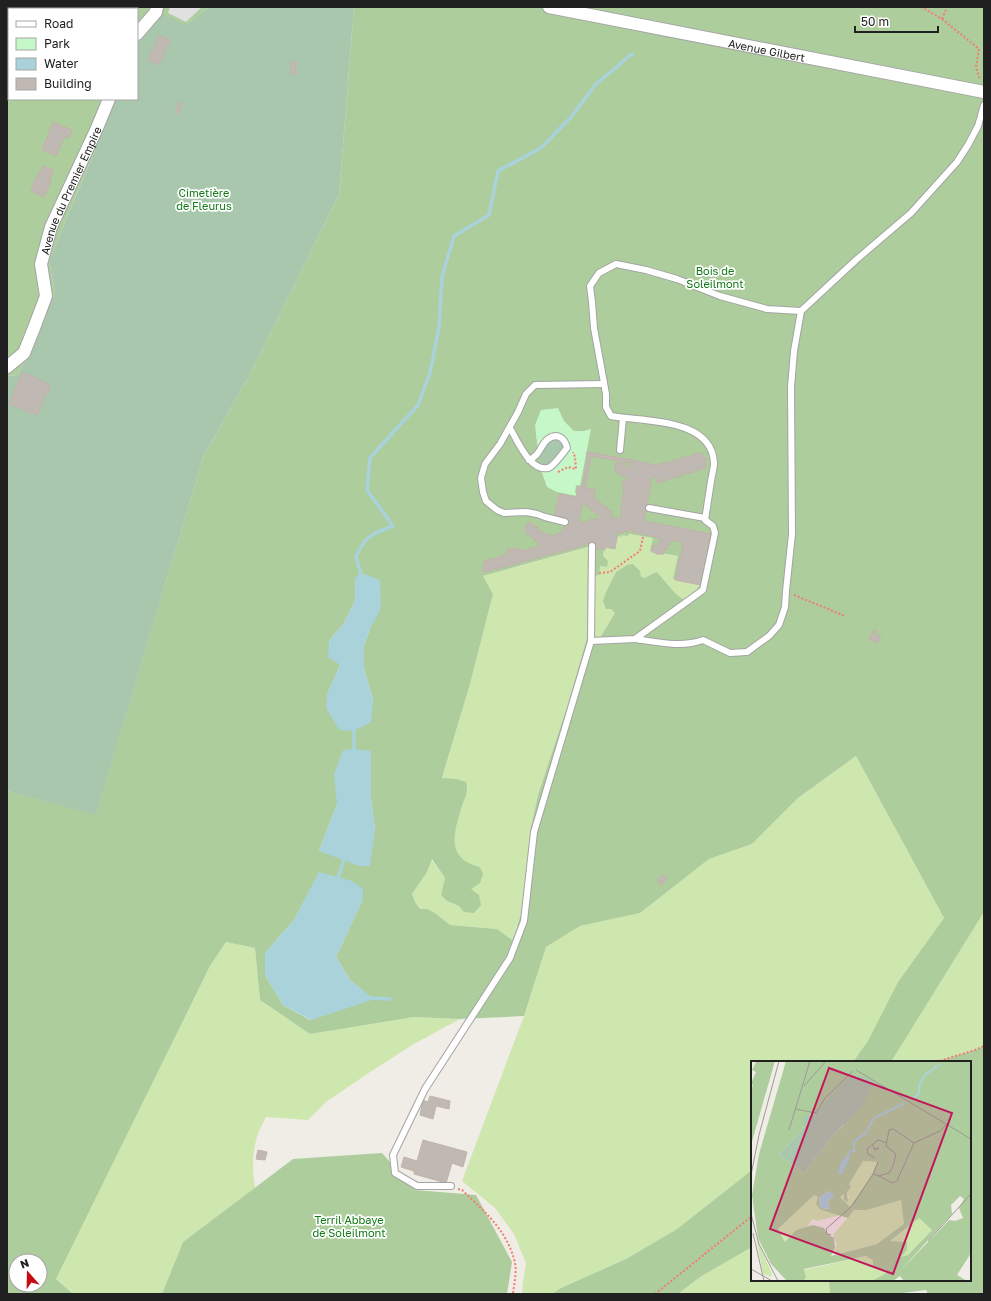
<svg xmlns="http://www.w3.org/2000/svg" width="991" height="1301" font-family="'Golos Text',sans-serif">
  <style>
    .grass { fill: #cde7af }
    .forest { fill: #adcd9d; fill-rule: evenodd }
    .cemetery { fill: #a9c7ac }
    .park { fill: #c6f7c8 }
    .parking { fill: #e0e0e0 }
    .water { fill: #a9d2db }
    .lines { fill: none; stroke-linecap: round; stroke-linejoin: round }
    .stream { stroke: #a9d2db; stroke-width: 3.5 }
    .building { fill: #c0b8b3; stroke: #c1b3a9; fill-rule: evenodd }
    .lane-casing { stroke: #a4a4a4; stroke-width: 8 }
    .street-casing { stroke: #a4a4a4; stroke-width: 14 }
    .path { stroke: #f37c74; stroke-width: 2; stroke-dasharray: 2 2; stroke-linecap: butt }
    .lane { stroke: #fff; stroke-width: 6 }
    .street { stroke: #fff; stroke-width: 12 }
    .labels { text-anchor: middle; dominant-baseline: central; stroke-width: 3.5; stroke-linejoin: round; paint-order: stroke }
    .street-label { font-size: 11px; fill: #202020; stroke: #fff }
    .park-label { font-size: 11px; fill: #117a16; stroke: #fff }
    .inset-river { fill: none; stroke: #a9d2db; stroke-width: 2 }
    .inset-road { fill: none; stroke: #9d9a97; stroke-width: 1 }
    .view { fill: #c2185b; fill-opacity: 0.15; stroke: #c2185b; stroke-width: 2 }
    .inset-edge { fill: none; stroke: #202020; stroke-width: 2 }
  </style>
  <rect width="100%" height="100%" fill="#f0ece6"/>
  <g class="grass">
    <polygon points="628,534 653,538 651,551 678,556 700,585 686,602 675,593 657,572 652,574 645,579 616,572 606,592 611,609 615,613 598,641 594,641 594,576 600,566 604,547 617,536 622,537 622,535"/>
    <path d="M589 547 587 638 568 704 538 795 531 827 522 910 512 940 497 929 450 925 435 913 420 909 415 902 412 894 427 872 431 859 445 878 441 895 447 901 459 906 471 889 480 867C474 866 467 865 462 860 445 844 462 807 468 788L442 779 470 684 493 594 483 576Z"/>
    <polygon points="856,756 944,918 898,982 868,1042 853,1062 752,1062 752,1170 677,1229 626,1259 561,1288 552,1294 522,1294 523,1282 526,1263 514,1234 495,1208 462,1181 524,1016 546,947 580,926 640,913 709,859 752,844 798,798"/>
    <polygon points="984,912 984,1046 975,1050 936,1062 891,1062"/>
    <path d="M226 942 255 948 260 1000 310 1034 414 1017 460 1019 412 1045 367 1074 326 1102 308 1120 266 1117C264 1121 261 1126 259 1131 252 1149 252 1170 255 1188L183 1242 162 1294H73L56 1279 210 966Z"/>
    <polygon points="752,1247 752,1280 829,1280 830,1294 678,1294 700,1277"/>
  </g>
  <g class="forest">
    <polygon points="7,7 209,7 186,25 141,38 137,48 137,9 9,9 9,99 116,99 49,261 55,293 18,375 7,376"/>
    <path d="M354 7H984V912L891 1062H853L868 1041 898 982 944 918 856 756 798 798 752 844 709 859 640 913 580 926 546 947 524 1016 460 1019 414 1017 310 1034 260 1000 255 948 226 942 210 966 56 1279 73 1294H7V791L96 814 204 455 249 376 339 195ZM629 534 653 538 650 551 678 556 673 579 700 585 686 602 675 593 657 572 652 574 645 578 641 577 640 571 633 564 627 565 616 572 606 592 603 601 606 609H611L615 613 598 641 594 640V576L599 575 600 566 607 567 608 561 603 556 604 547 615 549 617 536 622 537V535L628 536ZM588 547 587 638 568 704 538 795 531 827 522 910 516 930 512 940 497 929 450 925 435 913 427 909H420L415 902 412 894 427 872 432 859 445 878 441 895 447 901 459 906 464 912 474 913 481 905 479 895 471 889 480 883 483 874 480 867C445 859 454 832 462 806 465 797 469 792 466 782L456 779 442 778 470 684 493 594 483 576ZM355 578 370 629 364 645V668L373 700 327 695 340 665 329 641 344 623 355 601ZM370 751 371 800 375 829 319 851 337 804ZM319 873 363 899 336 957 350 980 373 999 310 1020 283 1005 265 975V953L294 920ZM16 1261H40V1285H16Z"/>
    <polygon points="984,1046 984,1294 928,1294 926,1290 894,1294 830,1294 829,1280 970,1280 970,1062 936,1062 975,1050"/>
    <polygon points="382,1153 415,1190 476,1195 512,1262 507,1294 162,1294 183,1242 293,1159"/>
    <polygon points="752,1170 752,1247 700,1277 678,1294 552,1294 561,1288 626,1259 677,1229"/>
  </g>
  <g class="cemetery">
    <polygon points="209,7 354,7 339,195 249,376 204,455 96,815 7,791 7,376 18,375 55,293 49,261 116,99 137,99 137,48 141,38 163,14 186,25"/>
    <polygon points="552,439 560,440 564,448 550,466 543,466 539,455 549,440"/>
  </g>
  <polygon class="park" points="558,408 564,421 574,431 584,431 591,429 580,486 576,485 575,493 578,493 577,496 557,492 547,487 541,470 550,466 564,448 560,440 552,439 538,452 535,425 541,410"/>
  <polygon class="parking" points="170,7 202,7 186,22 168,13"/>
  <g class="water">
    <polygon points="361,573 380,580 381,608 370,629 364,645 364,668 373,700 371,722 354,731 339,730 326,708 327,695 340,665 328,657 329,641 344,623 355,601 355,578"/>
    <polygon points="354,749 371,751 371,800 375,829 370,866 359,866 319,851 337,804 334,774 343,750"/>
    <polygon points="319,872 352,881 363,889 363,899 336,957 350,980 374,999 311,1020 283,1005 265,975 265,953 294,920"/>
  </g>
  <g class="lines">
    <g class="stream">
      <path d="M362 577 356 557C364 537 373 533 393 526L367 490 370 458 418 405 430 373 439 327 442 277 454 236 489 215 498 171 541 148 571 117 596 84 632 54"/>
      <polyline points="354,753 354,727"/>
      <polyline points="337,881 345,856"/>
      <polyline points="370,998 390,999"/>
    </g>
  </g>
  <g class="building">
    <polygon points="103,7 114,7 119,9 102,9"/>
    <polygon points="159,35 170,40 159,65 148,60"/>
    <rect x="291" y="62" width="5" height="12"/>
    <polygon points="179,102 182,103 178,114 175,113"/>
    <polygon points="53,122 72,130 68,139 64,137 56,156 42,150"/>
    <polygon points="43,166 54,170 49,181 51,181 44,197 31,191 37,175 38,176"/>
    <polygon points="22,372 50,384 48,389 50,391 48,394 46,394 37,415 9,404"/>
    <polygon points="587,452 633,460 632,463 591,456 585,488 582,487 588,455 586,454"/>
    <path d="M697 453 703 454 702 458H707L705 469 700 468 699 471 694 470V473L689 472V474L684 473 683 476 678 475V478L673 477 672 479 667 478V481L662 480V483L656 482 657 478 655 477V478L652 477 644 521 711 534 701 585 675 580 683 542 671 540 670 545H668L667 550 664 549V554H656V553L652 552 653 545 658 546 660 538 632 532 633 530 629 529V532L623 531V533L618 532 615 549 605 547V550L594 548 596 543 591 542 590 544 586 543 585 546 580 545V547H575L574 549 569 548V550H564L563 552 558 551V553H553V555L547 554V556L542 555 541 558 536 557V559L531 558 530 561 526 560 525 562 520 561V564L515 563V565L510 564 509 567 504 566V568L499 567V570L493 568V571L488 570V572L482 571 485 560 490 561V558L495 559 496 557 500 558 501 555 506 556 507 549 512 550 513 548 528 551V548L533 549V547L538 548 539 542 534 541 535 538 530 537V535L526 534V530H525L528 522 533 524V526L538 527 537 530 542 531V533L556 536V533L561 534 563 527 568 528V525L570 526 571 521 554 518 559 494 576 497 578 486 596 490 594 499 599 500 598 503 603 504V506L608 507 607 510 612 511 611 517 620 519 622 508H621L624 488 622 487 623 481 626 482 627 477 619 475 620 473 615 472 616 462 626 464V466L631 467 633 460 659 466 660 463 665 464V462L670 463 671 461H676V459L681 460V457L686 458 687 456 691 457 692 454 697 455ZM582 504 587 505V507L592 508 591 511 596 512V514L601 515 600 519 595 518V520L590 519 589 522 584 521V523L579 522Z"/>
    <polygon points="874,630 877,631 875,633 881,637 877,643 869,639"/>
    <polygon points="662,875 667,879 661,885 657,881"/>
    <polygon points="430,1096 450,1101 449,1109 436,1106 433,1119 420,1115 423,1100 428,1102"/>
    <polygon points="423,1140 467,1152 463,1167 452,1163 446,1183 414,1174 414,1171 401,1167 404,1157 417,1161"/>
    <polygon points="258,1150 267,1152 265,1160 256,1159"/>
  </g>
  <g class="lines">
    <defs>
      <g id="lane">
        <path d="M510 428C517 440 530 472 548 468 553 467 563 453 567 448 565 439 558 432 548 439 540 445 541 455 529 460"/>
        <polyline points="620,450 623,418"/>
        <polyline points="649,508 705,518"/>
        <polyline points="565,522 545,517 537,514 526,512 504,513 497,510 486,501 483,492 481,478 485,464 500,444 518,412 526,394 535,385 604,384"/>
        <path d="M635 639C657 642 681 648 703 640L730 653 747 652 769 636 779 625 785 607 786 591 792 534 791 387 794 351 801 311 856 260 911 213 957 162 968 145 978 126 984 105"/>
        <path d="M591 641 635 639 703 590 715 533 713 526 705 520C707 507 709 494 711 481 712 475 714 468 714 463 712 417 642 422 611 416L606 407V394L594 328 592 302 590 286 599 273 616 264 646 270 677 279 720 296 767 309 801 311"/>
        <polyline points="451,1186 417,1186 395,1173 393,1155 425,1089 510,958 524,921 534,832 591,641 592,546"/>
      </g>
      <g id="street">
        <path id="s1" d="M549 7 984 92"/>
        <polyline points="137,34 156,12 157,7"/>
        <path id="s2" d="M7 367 24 353 34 328 46 296 41 264 51 227 97 128 109 99"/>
      </g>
    </defs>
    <use href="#lane" class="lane-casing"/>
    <use href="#street" class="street-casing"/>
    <g class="path">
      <polyline points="921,7 942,19 979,49 976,67 980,80"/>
      <polyline points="942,19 947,7"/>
      <polyline points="558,472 568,467 576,469 575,457 573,452"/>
      <polyline points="599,573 610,572 640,551 643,537"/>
      <polyline points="794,595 845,616"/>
      <polyline points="936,1062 975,1050 984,1046"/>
      <path d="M458 1189 462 1190C484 1211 508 1231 515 1263 517 1272 514 1284 513 1294"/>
      <polyline points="655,1294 752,1216"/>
    </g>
    <use href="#lane" class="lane"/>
    <use href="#street" class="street"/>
  </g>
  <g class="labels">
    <g class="street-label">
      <text stroke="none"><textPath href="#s1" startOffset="222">Avenue Gilbert</textPath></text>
      <text stroke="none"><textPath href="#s2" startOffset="195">Avenue du Premier Empire</textPath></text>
    </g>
    <g class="park-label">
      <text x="204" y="192">Cimetière<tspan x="204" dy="13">de Fleurus</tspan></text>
      <text x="715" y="270">Bois de<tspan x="715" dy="13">Soleilmont</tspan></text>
      <text x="349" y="1219">Terril Abbaye<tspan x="349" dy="13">de Soleilmont</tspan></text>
    </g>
  </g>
  <g transform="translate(751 1061)">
    <rect width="220" height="220" fill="#f0ece6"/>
    <path d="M112 100 126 101 122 113 99 147 89 136 93 133 96 138 98 136 96 131 100 126 98 123ZM63 134 67 136 70 149 89 154 66 160 61 158 56 166 45 169 34 181 27 168ZM150 139 154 163 126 183 83 194 86 183 82 174 103 149H116ZM168 157 181 169 157 194 149 197 156 181 139 180ZM5 176 21 213 20 216 12 213ZM116 195 123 199 122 206 135 209V212L121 220H52L55 217 53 209Z" fill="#cde7af"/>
    <path d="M11 0H24L0 84V30L2 24 0 22 5 11 1 9 5 1ZM35 0H220V192L206 214 216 220H153L149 215 142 220H121L135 212V209L122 206V199L115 195 53 208 55 217 52 220H36L20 203 7 177 1 134 8 93ZM105 17H110L92 65 83 73 53 112 28 94 53 66 57 53 63 54 100 19ZM112 100 126 101 122 113 99 146 89 136 93 133V139L97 141 96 131 100 126 98 123ZM78 130 82 135 76 141 79 148 70 147 68 137ZM63 134 67 136 65 143 70 149 97 157 103 149H116L150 139 153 163 126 183 80 195 84 187 83 177 76 173 73 167 62 164 45 169 34 181 27 168ZM209 135 213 138 208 147 212 157 204 160 198 159 148 211 201 153 200 144ZM168 157 181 169 157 194 150 196 156 189V181L139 180Z" fill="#adcd9d" fill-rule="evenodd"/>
    <path d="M112 15 123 21 111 46 83 73 53 112 28 94 53 66 51 58 57 53 63 54 94 18Z" fill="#a9c7ac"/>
    <path d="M97 94 99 96 91 113H87L90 101ZM78 130 83 134 76 141 79 148 70 147 68 137Z" fill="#a9d2db"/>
    <path class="inset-river" d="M162 37 168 33V25L173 15 189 3M97 95 98 91 103 90V80L114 73 123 57 154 42"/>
    <path class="inset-road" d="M105 9 220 78M53 25 75 0M44 48 65 52 74 37 102 10M38 69 59 0M122 84 123 88 124 89 128 87 123 88M124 97 117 93 116 88 127 79 136 82M122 113 128 115 138 112 142 105 145 93 135 85 138 69 142 68 163 82M0 114 8 74 28 0M128 115 141 122 146 120 163 82 189 70 196 63M0 153 8 183 27 220M2 172 13 220M80 174 76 173 75 168 101 145 122 113 127 101M177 180 220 133M0 208 21 220"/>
    <path class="view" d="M78 7 201 52 142 213 19 168Z"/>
    <rect width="220" height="220" class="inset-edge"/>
  </g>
  <rect width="991" height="1301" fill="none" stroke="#202020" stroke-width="16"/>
  <rect x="8" y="8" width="130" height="92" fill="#ffffff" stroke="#a6a6a6"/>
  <rect x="16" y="21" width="20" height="6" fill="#ffffff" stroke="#a6a6a6"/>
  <text x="44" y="28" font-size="12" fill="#202020">Road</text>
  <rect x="16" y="38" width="20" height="12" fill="#c6f7c8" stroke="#a6a6a6"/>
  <text x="44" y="48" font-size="12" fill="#202020">Park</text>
  <rect x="16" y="58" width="20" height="12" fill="#a9d2db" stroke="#a6a6a6"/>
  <text x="44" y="68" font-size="12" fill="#202020">Water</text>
  <rect x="16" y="78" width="20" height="12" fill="#c0b8b3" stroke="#a6a6a6"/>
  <text x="44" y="88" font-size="12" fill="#202020">Building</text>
  <g transform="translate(28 1273) rotate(340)"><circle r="19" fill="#ffffff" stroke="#a6a6a6"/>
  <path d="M0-3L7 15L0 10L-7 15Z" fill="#c50a12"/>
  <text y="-6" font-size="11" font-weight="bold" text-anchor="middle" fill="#202020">N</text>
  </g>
  <path d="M855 26v6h83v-6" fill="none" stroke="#202020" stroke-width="2"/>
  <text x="861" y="26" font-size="12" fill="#202020" stroke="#ffffff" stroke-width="3" paint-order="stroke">50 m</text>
</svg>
